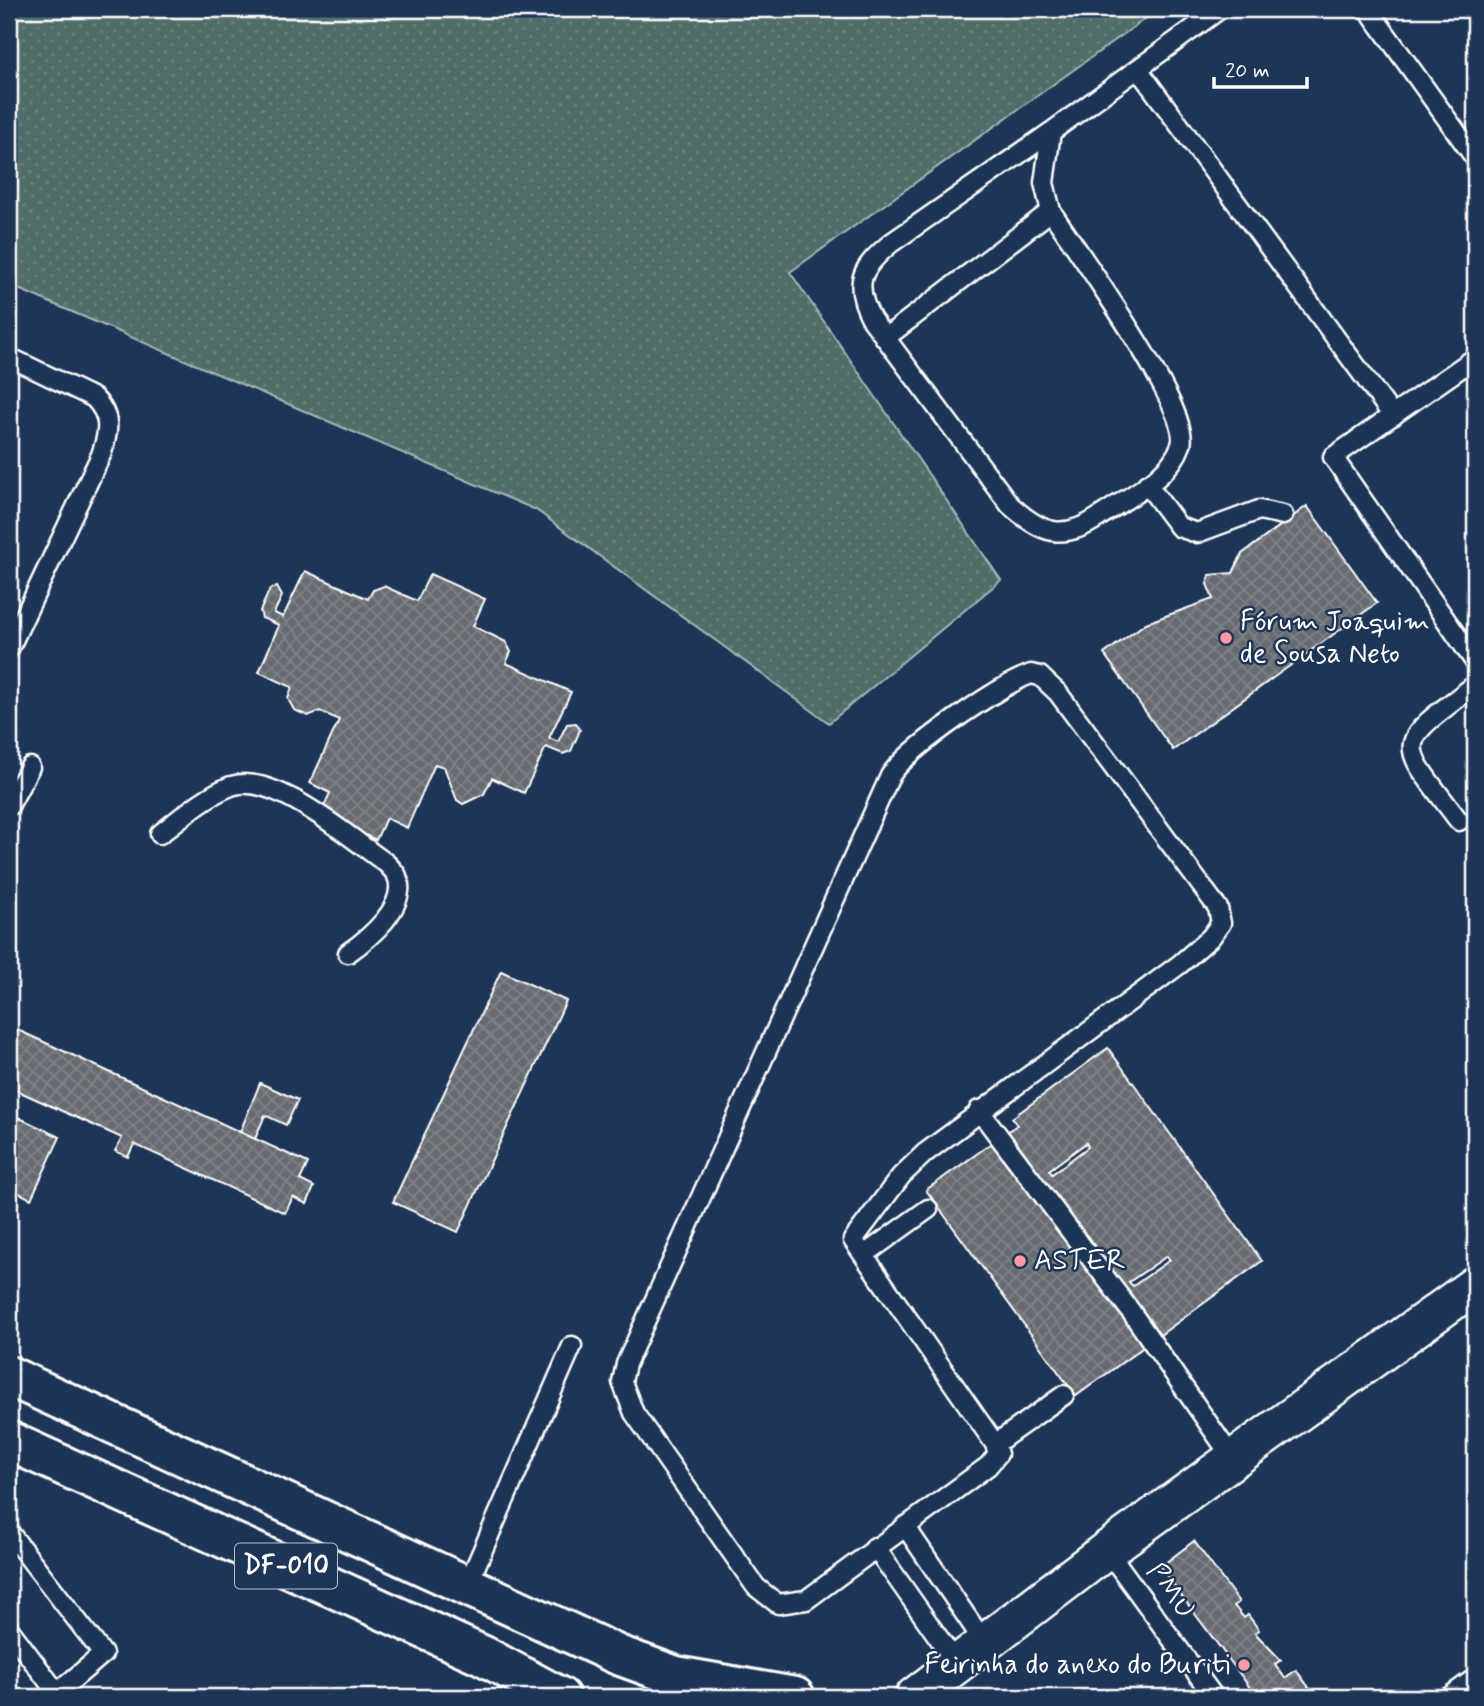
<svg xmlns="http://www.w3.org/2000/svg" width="1484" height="1706" font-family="Mynerve,sans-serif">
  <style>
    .grass { fill: url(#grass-dots); stroke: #a8b6b5; stroke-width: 2 }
    .building { fill: url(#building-cross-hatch); stroke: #fff; stroke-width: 2; fill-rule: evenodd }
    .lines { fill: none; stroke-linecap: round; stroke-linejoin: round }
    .lane-casing { stroke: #fff; stroke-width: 23 }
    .street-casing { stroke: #fff; stroke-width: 42 }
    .primary-casing { stroke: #fff; stroke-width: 44 }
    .lane { stroke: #1d3557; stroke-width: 18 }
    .street { stroke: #1d3557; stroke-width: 37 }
    .primary { stroke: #1d3557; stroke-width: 38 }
    .poi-dot { fill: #ff9aa2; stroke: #1d3557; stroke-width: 2.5 }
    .labels { text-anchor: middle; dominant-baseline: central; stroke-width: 5; stroke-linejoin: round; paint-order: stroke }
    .shield { fill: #1d3557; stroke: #bbc2cd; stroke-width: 2 }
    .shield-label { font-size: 26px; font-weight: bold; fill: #fff }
    .poi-label { font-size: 28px; fill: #fff; stroke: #1d3557; text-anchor: start }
    .street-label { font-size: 28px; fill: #fff; stroke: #1d3557 }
  </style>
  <defs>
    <pattern id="grass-dots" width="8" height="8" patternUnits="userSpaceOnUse" patternTransform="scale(1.75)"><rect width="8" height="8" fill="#516d6b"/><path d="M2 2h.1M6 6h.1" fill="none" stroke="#6b8381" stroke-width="1.8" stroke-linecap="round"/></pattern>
    <pattern id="building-cross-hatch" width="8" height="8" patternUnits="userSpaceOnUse" patternTransform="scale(1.75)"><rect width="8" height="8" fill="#666b71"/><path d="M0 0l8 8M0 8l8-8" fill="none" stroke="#7d8186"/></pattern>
  </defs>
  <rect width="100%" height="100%" fill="#1d3557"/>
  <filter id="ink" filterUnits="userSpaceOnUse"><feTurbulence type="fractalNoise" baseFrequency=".0143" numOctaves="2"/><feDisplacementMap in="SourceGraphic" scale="14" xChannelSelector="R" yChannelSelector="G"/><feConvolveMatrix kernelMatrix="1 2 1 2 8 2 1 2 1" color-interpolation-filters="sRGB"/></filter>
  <g filter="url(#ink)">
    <polygon class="grass" points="9,9 1159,9 790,272 1001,580 829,723 536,510 9,285"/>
    <g class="building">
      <polygon points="1307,506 1377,603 1173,750 1104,654 1146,623 1213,599 1207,584 1210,575 1233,573 1242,554"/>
      <polygon points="305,571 368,599 373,590 384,586 417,601 430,574 485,599 473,626 506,642 511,652 506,663 571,692 549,738 558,742 567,724 576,723 580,730 571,751 563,754 546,747 524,793 492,778 484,794 463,804 457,800 444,767 435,764 407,828 386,818 376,840 320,815 330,793 310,783 339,720 320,711 308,716 294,710 288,699 292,687 259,672 279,625 262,618 260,611 270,589 277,587 282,596 274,613 283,617"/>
      <polygon points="501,971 566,1001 458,1232 393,1202"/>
      <polygon points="9,1026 308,1163 300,1180 314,1187 307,1204 293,1197 285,1213 134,1144 128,1157 115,1151 122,1138 9,1087"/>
      <path d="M1108 1048 1262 1261 1076 1396 926 1190 1017 1125 1012 1118ZM1086 1143 1088 1147 1052 1174 1049 1170ZM1167 1256 1170 1260 1133 1286 1129 1282Z"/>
      <polygon points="260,1083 298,1100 286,1125 265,1115 255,1139 240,1132"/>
      <polygon points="9,1113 60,1137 31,1199 9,1188"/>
      <polygon points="1194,1541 1239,1602 1234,1606 1244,1618 1248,1615 1259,1630 1255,1633 1281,1660 1275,1664 1285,1678 1296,1670 1316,1697 1257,1697 1160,1567"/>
    </g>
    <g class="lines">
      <defs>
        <g id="lane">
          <polyline points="1368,9 1475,158"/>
          <polyline points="1138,69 1393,416"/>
          <path d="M1051 132 1044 183 1051 211C1075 248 1193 411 1181 445 1169 479 1127 497 1099 517 1062 542 1041 533 1010 505L872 320C852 283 861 268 891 243L1051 132 1220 9"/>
          <polyline points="885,338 1051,211"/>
          <path d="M9 357 94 398C112 416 109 432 101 455L9 649"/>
          <polyline points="1475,358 1333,457 1475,662"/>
          <polyline points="1147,484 1179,527 1197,533 1259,510 1283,515"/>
          <path d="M1031 674 1040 676 1058 693 1218 908 1221 923 1211 937 1180 964 925 1153 901 1176 853 1240 995 1444 998 1454 988 1466 806 1600 778 1604 756 1587 634 1413 622 1382 626 1364 890 776C907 749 1000 685 1031 674Z"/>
          <polyline points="9,806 30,767"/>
          <path d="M1459 821C1398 739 1391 748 1475 685"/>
          <path d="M160 834C182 817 205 796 231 786 274 771 351 839 386 863 389 866 395 872 397 876 409 906 368 939 348 953"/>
          <polyline points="979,1110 1132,1313 1233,1459"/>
          <polyline points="864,1255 928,1209"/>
          <polyline points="995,1444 1064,1395"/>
          <polyline points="905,1526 984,1642"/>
          <polyline points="9,1532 103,1654 57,1693"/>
          <polyline points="875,1547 957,1664"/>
          <polyline points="1107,1550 1214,1697"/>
          <polyline points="467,1586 572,1346"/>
          <polyline points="9,1629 60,1697"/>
          <polyline points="1449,1697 1475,1678"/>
        </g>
        <polyline id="street" points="914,1697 1107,1550 1475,1285"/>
        <g id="primary">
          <polyline points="9,1376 618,1655 676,1676 795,1697"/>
          <polyline points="9,1441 484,1656 560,1697"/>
        </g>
      </defs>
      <use href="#lane" class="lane-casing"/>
      <use href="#street" class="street-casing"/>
      <use href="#primary" class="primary-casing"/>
      <use href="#lane" class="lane"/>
      <use href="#street" class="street"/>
      <use href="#primary" class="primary"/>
    </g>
  </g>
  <g class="poi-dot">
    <circle cx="1226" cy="638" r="7"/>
    <circle cx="1020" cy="1261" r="7"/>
    <circle cx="1244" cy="1665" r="7"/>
  </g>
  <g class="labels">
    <rect class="shield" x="235" y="1543.5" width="102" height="45" rx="5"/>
    <g class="shield-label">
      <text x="286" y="1566">DF-010</text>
    </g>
    <g class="poi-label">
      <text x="1240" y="622">Fórum Joaquim<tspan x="1240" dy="32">de Sousa Neto</tspan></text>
      <text x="1034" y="1261">ASTER</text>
      <text x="1230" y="1665" text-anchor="end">Feirinha do anexo do Buriti</text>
    </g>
    <g class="street-label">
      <text transform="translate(1170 1591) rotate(54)">PMU</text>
    </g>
  </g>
  <rect width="1484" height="1706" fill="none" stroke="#1d3557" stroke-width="35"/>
  <rect x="18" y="18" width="1449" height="1671" fill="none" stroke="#fff" stroke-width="2.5" filter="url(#ink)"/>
  <path d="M1214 77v10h93v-10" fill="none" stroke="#ffffff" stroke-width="3.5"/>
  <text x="1225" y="77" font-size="21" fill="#ffffff" stroke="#1d3557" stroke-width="5" paint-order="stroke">20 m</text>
</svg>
